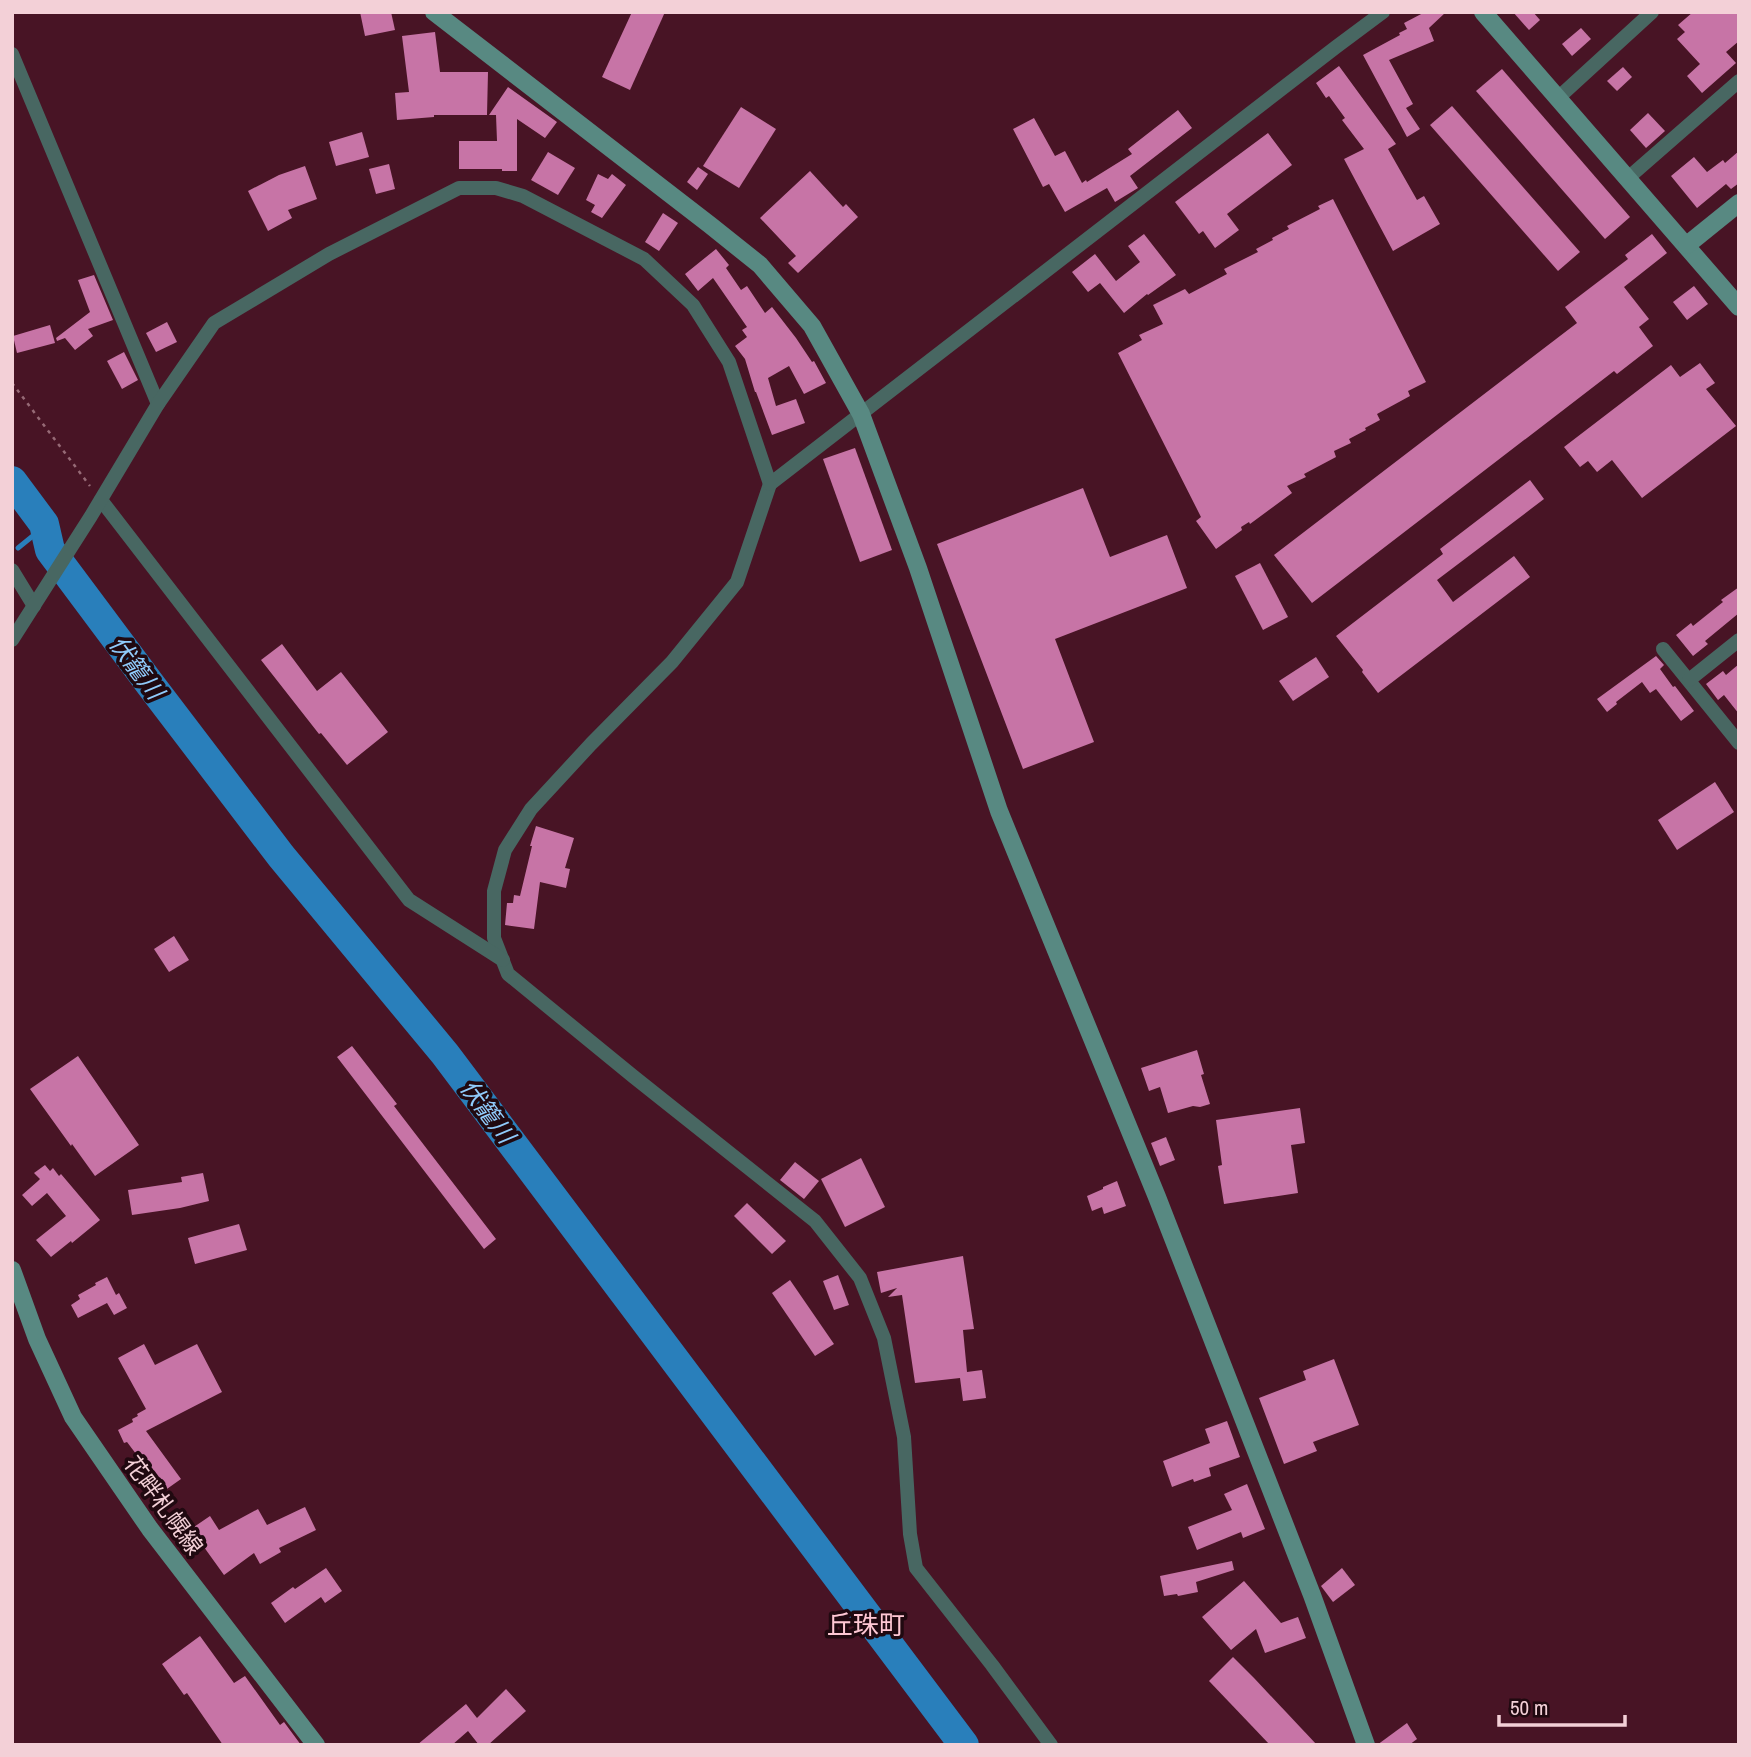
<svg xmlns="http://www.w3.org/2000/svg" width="1751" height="1757" font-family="'Archivo Narrow','Noto Sans JP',sans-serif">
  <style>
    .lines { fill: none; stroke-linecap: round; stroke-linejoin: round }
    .stream { stroke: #297fbb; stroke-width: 5 }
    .river { stroke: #297fbb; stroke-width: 30 }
    .building { fill: #c774a6 }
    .path { stroke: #966a76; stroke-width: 2.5; stroke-dasharray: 3.5 5; stroke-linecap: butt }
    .street { stroke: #486762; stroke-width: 14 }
    .secondary { stroke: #588982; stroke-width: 18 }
    .labels { text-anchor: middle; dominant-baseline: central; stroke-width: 7; stroke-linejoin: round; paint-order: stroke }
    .street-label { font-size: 23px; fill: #f3d0d7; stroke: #200910 }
    .water-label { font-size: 24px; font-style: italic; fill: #90cbfb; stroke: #200910 }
    .quarter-label { font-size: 26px; fill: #ffc8d4; stroke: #200910 }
  </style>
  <rect width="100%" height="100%" fill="#481425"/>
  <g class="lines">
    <polyline class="stream" points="18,548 34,535 44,524"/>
    <polyline class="river" points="12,481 44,524 50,550 150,684 281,856 445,1054 964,1745"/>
  </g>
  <g class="building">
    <polygon points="360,12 391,12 395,30 365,36"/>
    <polygon points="632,12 665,12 630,90 602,77"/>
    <polygon points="1425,12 1446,12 1429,28 1434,41 1389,60 1413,104 1406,108 1420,129 1407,137 1363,55 1400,35 1399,33 1407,29 1404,23"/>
    <polygon points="1513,12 1533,12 1540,20 1529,30"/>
    <polygon points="1693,12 1739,12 1739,41 1726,52 1736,63 1702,93 1687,76 1700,64 1677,39 1685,32 1678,25"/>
    <polygon points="1581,28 1591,39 1572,56 1562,44"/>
    <polygon points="435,32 440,72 488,72 487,115 434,115 434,117 397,120 395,93 409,92 402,36"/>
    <polygon points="1339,66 1396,144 1388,149 1417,200 1424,196 1440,224 1393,251 1344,159 1364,149 1342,120 1345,118 1329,96 1326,98 1316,83"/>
    <polygon points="1623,67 1632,77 1617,91 1607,81"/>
    <polygon points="1502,69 1630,217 1605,239 1476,91"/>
    <polygon points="508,87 557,122 545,138 517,119 517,171 502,171 502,169 459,169 459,141 497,141 496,115 489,115"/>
    <polygon points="1452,106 1580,252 1558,271 1430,125"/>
    <polygon points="741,107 776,129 739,188 703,166"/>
    <polygon points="1178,110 1192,128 1130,176 1138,188 1115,202 1107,188 1065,212 1049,184 1043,187 1013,129 1034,118 1055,156 1065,151 1082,183 1086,180 1087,182 1132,154 1128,149"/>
    <polygon points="1648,113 1665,131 1646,148 1630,130"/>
    <polygon points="362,132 369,157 336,166 329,142"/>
    <polygon points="1268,133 1292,165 1227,214 1239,230 1215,248 1203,231 1199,234 1175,202"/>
    <polygon points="1739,151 1739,183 1731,189 1726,184 1697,208 1671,176 1694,157 1707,172 1723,160 1725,163"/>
    <polygon points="548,152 575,168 558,195 531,180"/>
    <polygon points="389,164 395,189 376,194 369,169"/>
    <polygon points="305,166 317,199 288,210 292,218 268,231 248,191 279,175"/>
    <polygon points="698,167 708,174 697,190 687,182"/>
    <polygon points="810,171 843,207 846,204 858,217 798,273 788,263 796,256 760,218"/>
    <polygon points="598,174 608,179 612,174 626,185 602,218 591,212 595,205 586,200"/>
    <polygon points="1333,199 1426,382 1408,391 1410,396 1377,414 1380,420 1365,428 1366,430 1349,439 1351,443 1334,451 1336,457 1304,474 1306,477 1287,486 1292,493 1250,524 1249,522 1241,527 1242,530 1216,549 1196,521 1201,517 1118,353 1142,340 1139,335 1163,324 1153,305 1185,289 1189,294 1227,274 1224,269 1258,252 1256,249 1273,240 1272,238 1289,229 1287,226 1320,209 1318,206"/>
    <polygon points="663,213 678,223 659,251 645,242"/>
    <polygon points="1144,234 1176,275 1148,295 1147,294 1124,313 1100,283 1088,292 1072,272 1095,254 1116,281 1140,262 1128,246"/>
    <polygon points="1652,234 1667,253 1624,287 1649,319 1639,327 1653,346 1617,374 1614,371 1312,603 1274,555 1577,323 1565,307 1628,259 1625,255"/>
    <polygon points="716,249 729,265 726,268 741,290 747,286 765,313 772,307 796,338 812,362 814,361 826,383 804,394 789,366 768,378 776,406 796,399 805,423 772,435 756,392 755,392 745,359 735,346 747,337 742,330 747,327 713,278 698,291 685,274"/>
    <polygon points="94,275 113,320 88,329 93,336 75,350 65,338 57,341 56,338 90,312 78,280"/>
    <polygon points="1694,286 1708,304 1687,320 1673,302"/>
    <polygon points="167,322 177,342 156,352 146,333"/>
    <polygon points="50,325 55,343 17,353 13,336"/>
    <polygon points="124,352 138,380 122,389 107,361"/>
    <polygon points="1700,363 1715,383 1706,389 1736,426 1642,498 1612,460 1597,472 1588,461 1580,467 1564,447 1671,365 1680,377"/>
    <polygon points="855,448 892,550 860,562 823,459"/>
    <polygon points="1530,480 1544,499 1437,580 1453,602 1514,556 1530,577 1378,693 1362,672 1363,670 1336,636 1443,554 1440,549"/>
    <polygon points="1083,488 1110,557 1167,535 1187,588 1055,639 1094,742 1023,769 937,544"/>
    <polygon points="1260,563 1288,617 1263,630 1235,576"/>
    <polygon points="1739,587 1739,613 1705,641 1708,644 1693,656 1676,635 1691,623 1693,626 1723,602 1721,600"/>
    <polygon points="282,644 317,691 341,672 388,732 347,765 321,733 319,734 261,660"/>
    <polygon points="1656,656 1664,665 1660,669 1673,687 1675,686 1694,711 1681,721 1656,689 1650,693 1642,682 1616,702 1617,704 1607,712 1597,699"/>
    <polygon points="1316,657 1329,677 1293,701 1279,681"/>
    <polygon points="1739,664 1739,714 1724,695 1718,700 1706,684 1723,671 1726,675"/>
    <polygon points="1715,782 1734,812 1677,850 1658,820"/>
    <polygon points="536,826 574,838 565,868 570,869 566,888 540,882 534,929 505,925 507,903 513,903 514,895 520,896 532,846 530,846"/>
    <polygon points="174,936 189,960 169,972 154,949"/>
    <polygon points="352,1046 397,1104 394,1106 496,1239 484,1249 337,1057"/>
    <polygon points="1197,1050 1204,1074 1201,1075 1210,1104 1200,1107 1193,1106 1168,1113 1160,1087 1149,1091 1141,1068"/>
    <polygon points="78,1056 139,1145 95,1176 72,1144 71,1146 30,1089"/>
    <polygon points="1300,1108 1305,1143 1291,1145 1298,1193 1224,1204 1218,1166 1222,1165 1216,1120"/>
    <polygon points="1166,1137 1175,1160 1160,1166 1151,1143"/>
    <polygon points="861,1158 885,1207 845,1227 821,1179"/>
    <polygon points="795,1162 819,1181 804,1199 780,1180"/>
    <polygon points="45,1165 50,1171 53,1168 59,1176 61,1174 100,1220 72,1243 71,1241 51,1257 36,1240 66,1216 47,1193 32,1206 22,1195 38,1181 40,1179 34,1173"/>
    <polygon points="203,1173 209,1201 180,1208 132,1215 128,1190 182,1182 181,1177"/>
    <polygon points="1117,1181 1126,1206 1104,1214 1102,1207 1092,1211 1087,1196 1103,1189 1103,1187"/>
    <polygon points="747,1203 786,1241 772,1254 734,1216"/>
    <polygon points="239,1224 247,1250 195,1264 188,1238"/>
    <polygon points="963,1256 974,1329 963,1330 967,1372 982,1370 986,1398 963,1401 960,1378 915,1383 902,1295 888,1297 897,1288 881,1293 877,1272"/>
    <polygon points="838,1275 849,1305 834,1310 823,1281"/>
    <polygon points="107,1277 116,1295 119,1293 127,1308 114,1315 107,1303 78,1318 71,1305 80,1299 78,1295 96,1285 95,1283"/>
    <polygon points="790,1280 834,1344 815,1356 772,1293"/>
    <polygon points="144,1344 155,1365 197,1344 222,1392 146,1431 181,1479 164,1491 127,1442 124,1443 118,1430 133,1422 132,1419 138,1416 137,1414 146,1409 118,1358"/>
    <polygon points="1334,1359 1359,1425 1313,1442 1317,1451 1284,1464 1259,1398 1306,1380 1303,1371"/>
    <polygon points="1227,1421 1240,1457 1209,1468 1211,1476 1194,1482 1193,1479 1172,1487 1163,1461 1210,1443 1205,1429"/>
    <polygon points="1247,1484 1265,1529 1243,1538 1241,1532 1197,1550 1188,1527 1232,1510 1224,1494"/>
    <polygon points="305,1507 316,1530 279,1548 281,1552 260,1564 254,1553 224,1575 191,1529 210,1516 219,1530 258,1509 267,1525"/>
    <polygon points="1232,1561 1234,1570 1196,1582 1198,1592 1178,1596 1177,1594 1164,1596 1160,1576"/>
    <polygon points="326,1568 342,1591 325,1603 321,1597 285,1623 271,1603 293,1587 295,1589"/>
    <polygon points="1342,1568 1355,1585 1333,1602 1321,1586"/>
    <polygon points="1244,1581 1281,1623 1298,1617 1306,1638 1265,1653 1256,1629 1231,1650 1202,1617"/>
    <polygon points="200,1636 234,1683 245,1676 280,1725 284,1722 301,1745 223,1745 187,1693 184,1695 162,1664"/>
    <polygon points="1233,1657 1254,1678 1317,1745 1270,1745 1209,1681"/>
    <polygon points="506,1689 526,1711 488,1745 479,1745 468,1731 452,1745 417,1745 466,1704 477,1718"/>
    <polygon points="1407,1723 1417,1739 1409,1745 1377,1745"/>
  </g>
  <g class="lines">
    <polyline class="path" points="12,383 90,486"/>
    <g class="street">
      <polyline points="12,54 158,404"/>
      <polyline points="1558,98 1652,12"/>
      <polyline points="1628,178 1739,81"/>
      <polyline points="770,484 737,582 672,662 591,744 531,809 505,850 494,891 494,938 508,974 634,1077 815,1221 860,1278 884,1338 904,1437 910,1534 916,1568 992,1665 1051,1745"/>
      <polyline points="101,500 409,900 503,960"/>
      <polyline points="12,570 34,606"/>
      <polyline points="12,640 91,516 158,404 214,323 329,254 459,188 496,188 523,196 644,259 693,305 729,362 770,484 1336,47 1383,12"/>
      <polyline points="1663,649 1739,743"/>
      <polyline points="1689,680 1739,640"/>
    </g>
    <g class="secondary">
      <polyline points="434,12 710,225 760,265 812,326 861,414 918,568 999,811 1157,1197 1312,1595 1366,1745"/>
      <polyline points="1483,12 1739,307"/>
      <polyline points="1687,245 1739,203"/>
      <polyline points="12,1270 37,1339 73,1417 150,1529 316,1745"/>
    </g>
  </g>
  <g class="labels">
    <g class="street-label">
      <text transform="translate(164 1505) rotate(54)">花畔札幌線</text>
    </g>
    <g class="water-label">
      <text transform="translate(137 667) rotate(53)">伏籠川</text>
      <text transform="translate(488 1111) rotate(53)">伏籠川</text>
    </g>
    <g class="quarter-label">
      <text x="866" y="1624">丘珠町</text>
    </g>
  </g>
  <rect width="1751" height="1757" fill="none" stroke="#f3d0d7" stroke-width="28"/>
  <path d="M1499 1715v10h126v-10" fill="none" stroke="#f3d0d7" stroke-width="3.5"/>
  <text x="1510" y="1715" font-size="21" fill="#f3d0d7" stroke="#200910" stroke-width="5" paint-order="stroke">50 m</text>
</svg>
